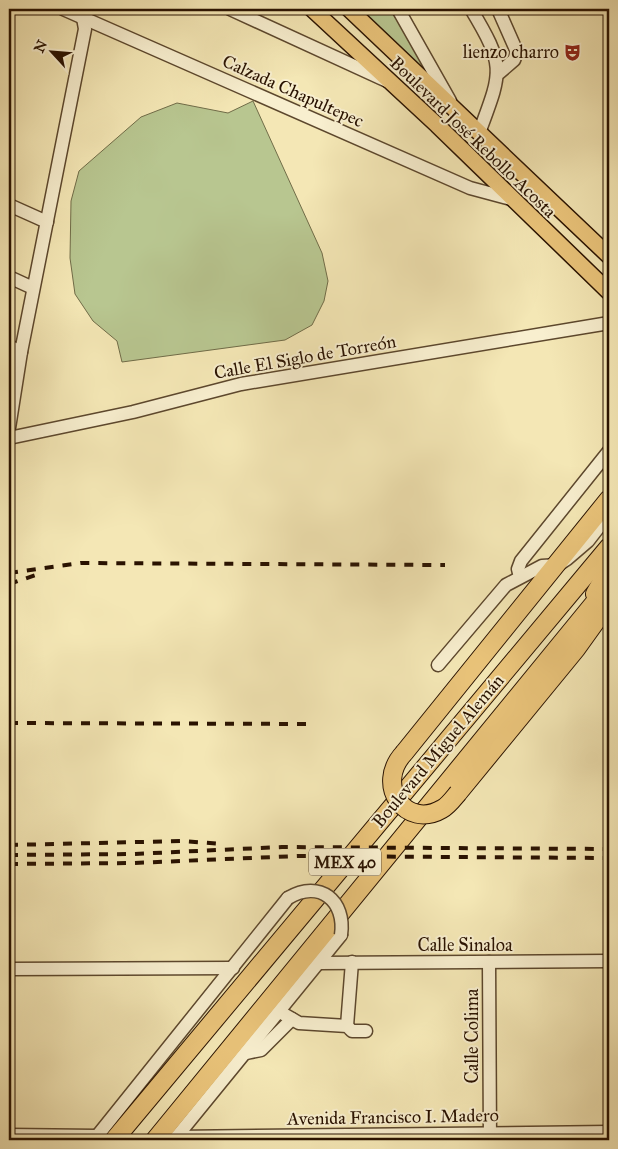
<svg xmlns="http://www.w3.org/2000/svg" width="618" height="1149" font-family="'IM FELL Great Primer',serif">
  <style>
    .green { fill: #b8c690; stroke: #706c48 }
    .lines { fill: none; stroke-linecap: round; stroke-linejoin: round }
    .minor-casing { stroke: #5c472d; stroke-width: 15 }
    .major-casing { stroke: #291200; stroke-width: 18 }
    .highway-casing { stroke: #291200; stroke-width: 20 }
    .minor { stroke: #f8efcf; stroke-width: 12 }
    .major { stroke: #eac47a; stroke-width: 15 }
    .highway { stroke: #eac47a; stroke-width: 18 }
    .rail { stroke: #291200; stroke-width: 4; stroke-dasharray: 9 9; stroke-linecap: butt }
    .minor-bridge-casing { stroke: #5c472d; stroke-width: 15; stroke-linecap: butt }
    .highway-bridge-casing { stroke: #291200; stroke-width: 20; stroke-linecap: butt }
    .minor-bridge { stroke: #f8efcf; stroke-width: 12 }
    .highway-bridge { stroke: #eac47a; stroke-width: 18 }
    .labels { text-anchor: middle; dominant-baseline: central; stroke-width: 4; stroke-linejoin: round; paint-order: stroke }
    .shield { fill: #f8efcf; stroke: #67543e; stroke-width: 1 }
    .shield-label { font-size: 16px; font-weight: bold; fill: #291200 }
    .poi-label { font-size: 18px; fill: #291200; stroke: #f8efcf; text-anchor: end }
    .street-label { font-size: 18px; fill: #291200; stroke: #f8efcf }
  </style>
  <rect width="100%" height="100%" fill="#f4e7b5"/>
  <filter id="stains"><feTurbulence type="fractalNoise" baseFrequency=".004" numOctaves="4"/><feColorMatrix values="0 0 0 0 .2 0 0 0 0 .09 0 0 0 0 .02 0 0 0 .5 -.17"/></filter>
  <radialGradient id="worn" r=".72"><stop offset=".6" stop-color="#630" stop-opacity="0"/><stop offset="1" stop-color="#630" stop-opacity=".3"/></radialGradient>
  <g class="green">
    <polygon points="358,9 390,9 437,85"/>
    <polygon points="253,101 322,253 328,281 324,301 312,325 285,340 122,362 117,341 93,321 75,294 70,258 71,201 79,171 141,117 177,103 228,113"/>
  </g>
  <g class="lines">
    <defs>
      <g id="minor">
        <polyline points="63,9 470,188 511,199"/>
        <polyline points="230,9 387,81"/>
        <polyline points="398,9 450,101"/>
        <path d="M471 9C506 67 502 71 479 133"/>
        <polyline points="498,9 517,52 514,60 499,73"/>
        <polyline points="9,205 47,222"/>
        <polyline points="9,277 33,288"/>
        <polyline points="9,346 21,352"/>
        <polyline points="9,428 21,352 85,29 83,18 88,9"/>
        <polyline points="9,438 133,412 241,384 609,323"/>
        <polyline points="520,577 518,569 521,561 609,451"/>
        <polyline points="438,665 506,585 542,566 558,565 567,559 588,541 609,514"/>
        <polyline points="489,962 490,1140"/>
        <polyline points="320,963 609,961"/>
        <polyline points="9,969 233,968"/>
        <polyline points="280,1012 299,1023 347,1026 352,1031 366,1031"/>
        <polyline points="347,1026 352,962"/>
        <polyline points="246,1053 261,1050 292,1019"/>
        <polyline points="9,1135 97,1136"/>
        <polyline points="176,1137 609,1132"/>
        <polyline points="94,1140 288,898"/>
        <polyline points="174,1140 341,935"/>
      </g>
      <g id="major">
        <polyline points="312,9 437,125 609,292"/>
        <polyline points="349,9 609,256"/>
      </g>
      <g id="highway">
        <polyline points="595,594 609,569"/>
        <polyline points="404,753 609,499"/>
        <polyline points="458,793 576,649 609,603"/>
        <polyline points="114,1140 609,547"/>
        <polyline points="155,1140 609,585"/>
      </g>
    </defs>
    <use href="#minor" class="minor-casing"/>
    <use href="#major" class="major-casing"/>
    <use href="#highway" class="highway-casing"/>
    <use href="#minor" class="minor"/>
    <use href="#major" class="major"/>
    <use href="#highway" class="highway"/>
    <g class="rail">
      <polyline points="9,573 81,563 445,565"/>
      <polyline points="9,584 42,573"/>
      <polyline points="9,723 315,724"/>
      <polyline points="9,845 182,841 224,844"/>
      <polyline points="9,855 133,854 282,847 609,849"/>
      <polyline points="9,864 133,863 298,856 609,858"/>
    </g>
    <defs>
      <path id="minor-bridge" d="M288 898C320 879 346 901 341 935"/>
      <path id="highway-bridge" d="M404 753C374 785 406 830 442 809 448 806 453 799 458 793"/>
    </defs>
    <use href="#minor-bridge" class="minor-bridge-casing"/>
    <use href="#highway-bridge" class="highway-bridge-casing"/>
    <use href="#minor-bridge" class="minor-bridge"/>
    <use href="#highway-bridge" class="highway-bridge"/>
  </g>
  <defs>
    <symbol id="theatre-bare" viewBox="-9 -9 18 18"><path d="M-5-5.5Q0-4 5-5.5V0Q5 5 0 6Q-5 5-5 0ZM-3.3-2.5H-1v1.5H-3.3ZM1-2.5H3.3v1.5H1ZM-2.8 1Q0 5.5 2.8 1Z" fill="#8f2418" stroke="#f8efcf" stroke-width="2.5" paint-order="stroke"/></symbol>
  </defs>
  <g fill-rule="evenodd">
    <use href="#theatre-bare" x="560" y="40" width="25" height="25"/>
  </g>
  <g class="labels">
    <rect class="shield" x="309" y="848.5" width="72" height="27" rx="4"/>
    <g class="shield-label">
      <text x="345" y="862">MEX 40</text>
    </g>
    <g class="poi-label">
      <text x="559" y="52">lienzo charro</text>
    </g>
    <g class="street-label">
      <text transform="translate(293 91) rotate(24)">Calzada Chapultepec</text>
      <text transform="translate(473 137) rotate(44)">Boulevard José Rebollo Acosta</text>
      <text transform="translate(305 357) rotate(-10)">Calle El Siglo de Torreón</text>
      <text transform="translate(438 751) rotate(-50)">Boulevard Miguel Alemán</text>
      <text x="465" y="945">Calle Sinaloa</text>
      <text transform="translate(472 1036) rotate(-90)">Calle Colima</text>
      <text transform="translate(393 1117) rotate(-1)">Avenida Francisco I. Madero</text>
    </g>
  </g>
  <rect width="618" height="1149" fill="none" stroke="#f4e7b5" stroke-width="30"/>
  <rect x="10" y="10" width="598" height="1129" fill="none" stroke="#291200" stroke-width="2.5"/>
  <rect x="15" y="15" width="588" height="1119" fill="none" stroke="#291200"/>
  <g transform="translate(52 52) rotate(296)" stroke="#f8efcf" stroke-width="4" paint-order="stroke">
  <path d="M0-4L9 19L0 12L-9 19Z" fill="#291200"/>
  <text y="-8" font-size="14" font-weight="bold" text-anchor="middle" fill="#291200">N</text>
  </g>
  <rect width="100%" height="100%" filter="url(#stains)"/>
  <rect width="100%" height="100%" fill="url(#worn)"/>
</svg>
